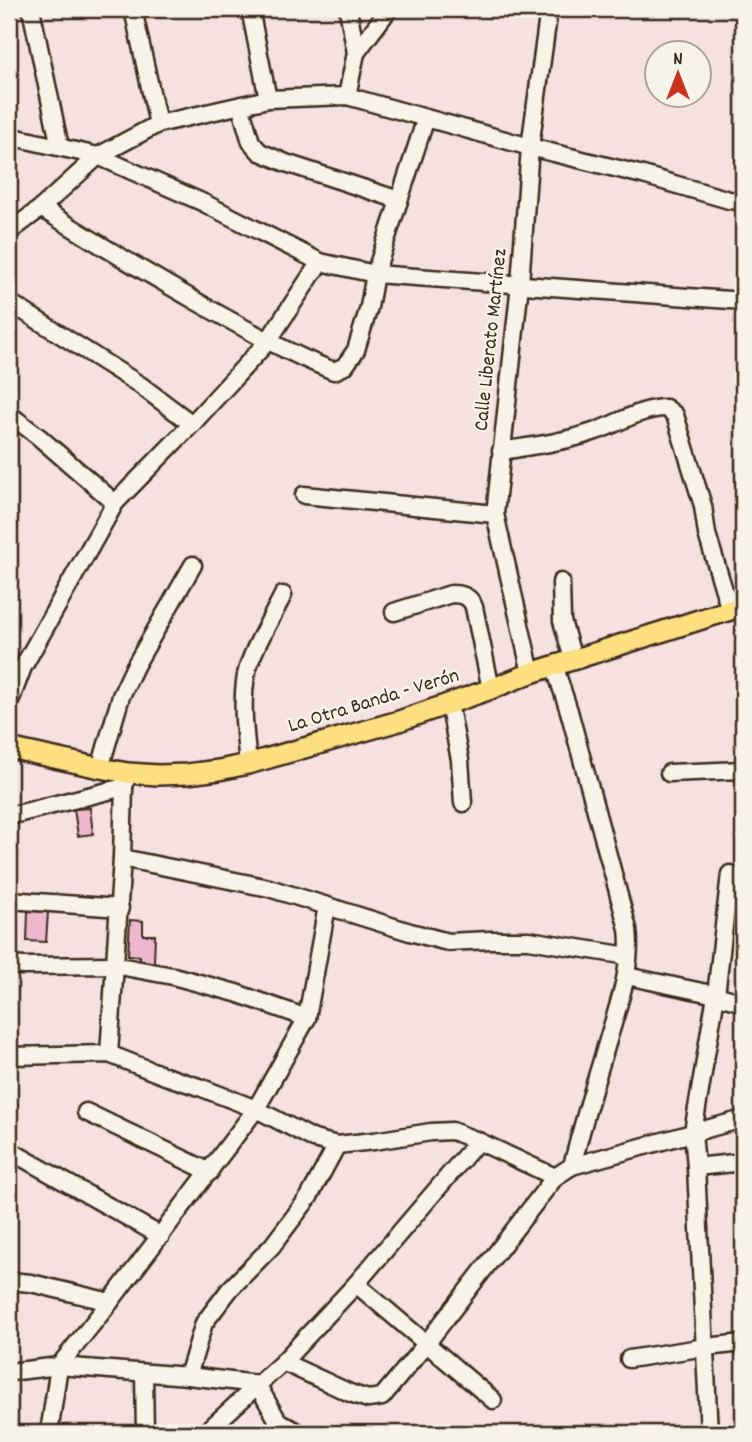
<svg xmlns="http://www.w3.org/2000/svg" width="752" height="1442" font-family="Dekko,sans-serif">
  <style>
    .building { fill: #eeb7cd; stroke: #3b2a1e; stroke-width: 2 }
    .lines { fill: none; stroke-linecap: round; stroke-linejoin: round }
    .minor-casing { stroke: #3b2a1e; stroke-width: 21 }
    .major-casing { stroke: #3b2a1e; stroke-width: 24 }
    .minor { stroke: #f7f3e8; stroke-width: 16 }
    .major { stroke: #fddf80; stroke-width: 19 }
    .labels { text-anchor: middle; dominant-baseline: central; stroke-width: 5; stroke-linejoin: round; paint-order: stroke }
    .street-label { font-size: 21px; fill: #3b2a1e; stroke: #f7f3e8 }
  </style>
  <rect width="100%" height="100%" fill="#f4e1e0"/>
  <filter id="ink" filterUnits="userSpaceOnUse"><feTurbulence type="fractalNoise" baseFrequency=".0143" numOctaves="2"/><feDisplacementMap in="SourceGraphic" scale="14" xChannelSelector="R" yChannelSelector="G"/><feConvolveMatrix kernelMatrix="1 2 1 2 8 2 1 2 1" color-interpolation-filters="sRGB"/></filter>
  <g filter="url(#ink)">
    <g class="building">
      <polygon points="90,808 93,834 78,836 74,809"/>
      <polygon points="28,911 48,912 46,942 27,941"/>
      <polygon points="130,920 143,921 143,935 155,935 154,962 140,962 140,956 128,955"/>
    </g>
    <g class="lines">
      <defs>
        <g id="minor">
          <polyline points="31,9 60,147"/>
          <polyline points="133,9 158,124"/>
          <polyline points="250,9 268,99"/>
          <polyline points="356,53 389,9"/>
          <polyline points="347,96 356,53 348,9"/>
          <polyline points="241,105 243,115 251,142 260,152 286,163 399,200"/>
          <polyline points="9,136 98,156 204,203 320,262"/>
          <path d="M41 208C96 243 152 276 208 308 249 331 290 354 334 371L345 366 356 350 369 307 375 274 426 118"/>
          <polyline points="9,232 41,208 98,156 158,124 268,99 347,96 530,147 643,175 729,200 743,201"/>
          <polyline points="9,302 140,385 192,424"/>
          <polyline points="9,414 39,437 115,503"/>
          <path d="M501 451C532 446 564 442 593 432 618 424 640 408 666 408L675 415 703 506 707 534 730 610"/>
          <polyline points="304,495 495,514"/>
          <polyline points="561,582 562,621 573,659"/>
          <path d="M394 612 451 594C462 594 470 596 474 607L491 689"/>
          <polyline points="531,673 495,514 520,284 530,147 549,9"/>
          <polyline points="449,703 460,760 463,803"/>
          <polyline points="9,704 23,667 115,503 192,424 268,341 320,262 375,274 743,301"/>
          <path d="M248 764C245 734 241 705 246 675 251 651 272 618 283 595"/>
          <polyline points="100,768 121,696 135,666 193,565"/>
          <polyline points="669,773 743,770"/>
          <polyline points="9,816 124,787 126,779"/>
          <polyline points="9,900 120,908"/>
          <polyline points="327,906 410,932 448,942 489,940 529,940 628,956"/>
          <polyline points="9,965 24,966 114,965 173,976 236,993 307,1018"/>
          <polyline points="627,976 716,995 743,1003"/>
          <polyline points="109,1054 122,858"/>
          <polyline points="9,1056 109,1054 165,1076 202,1088 256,1109 314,1139 337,1145 374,1141 431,1132 452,1131 478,1141 555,1177"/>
          <polyline points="86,1112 210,1172"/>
          <polyline points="14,1153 161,1236"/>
          <polyline points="572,1166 743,1119"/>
          <polyline points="696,1167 743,1162"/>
          <polyline points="9,1281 31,1283 110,1302"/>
          <polyline points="356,1284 493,1400"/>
          <polyline points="629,1359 706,1347 743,1343"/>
          <path d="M283 1362 350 1393 368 1399 382 1397 426 1344 555 1177 572 1166C582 1127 593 1089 605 1050 616 1011 633 970 628 929L569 711 554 665"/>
          <polyline points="9,1372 59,1366 188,1376 257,1384 278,1421 299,1433"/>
          <polyline points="144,1373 145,1433"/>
          <polyline points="188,1376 204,1323 230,1289 272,1246 309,1197 337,1145"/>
          <polyline points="49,1433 59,1366 110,1302 256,1109 307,1018 327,906 269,888 122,858 124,787"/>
          <polyline points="205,1433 283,1362 356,1284 478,1141"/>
          <polyline points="709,1433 696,1167 693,1132 716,995 730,874"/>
        </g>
        <polyline id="major" points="9,748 100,768 128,773 158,775 187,774 219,770 248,764 399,721 491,689 531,673 743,606"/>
      </defs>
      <use href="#minor" class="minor-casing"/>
      <use href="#major" class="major-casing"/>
      <use href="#minor" class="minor"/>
      <use href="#major" class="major"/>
    </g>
  </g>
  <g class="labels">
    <g class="street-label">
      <text transform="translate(492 340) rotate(-84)">Calle Liberato Martínez</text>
      <text transform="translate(374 702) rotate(-17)">La Otra Banda - Verón</text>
    </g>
  </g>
  <rect width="752" height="1442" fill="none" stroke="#f7f3e8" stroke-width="35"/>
  <rect x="18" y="18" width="717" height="1407" fill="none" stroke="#3b2a1e" stroke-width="2.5" filter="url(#ink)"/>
  <g transform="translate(678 74)"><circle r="33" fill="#f7f3e8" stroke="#aca397" stroke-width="2"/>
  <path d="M0-5L12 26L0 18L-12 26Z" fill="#c8321e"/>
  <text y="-10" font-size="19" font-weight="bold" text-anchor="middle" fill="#3b2a1e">N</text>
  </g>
</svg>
